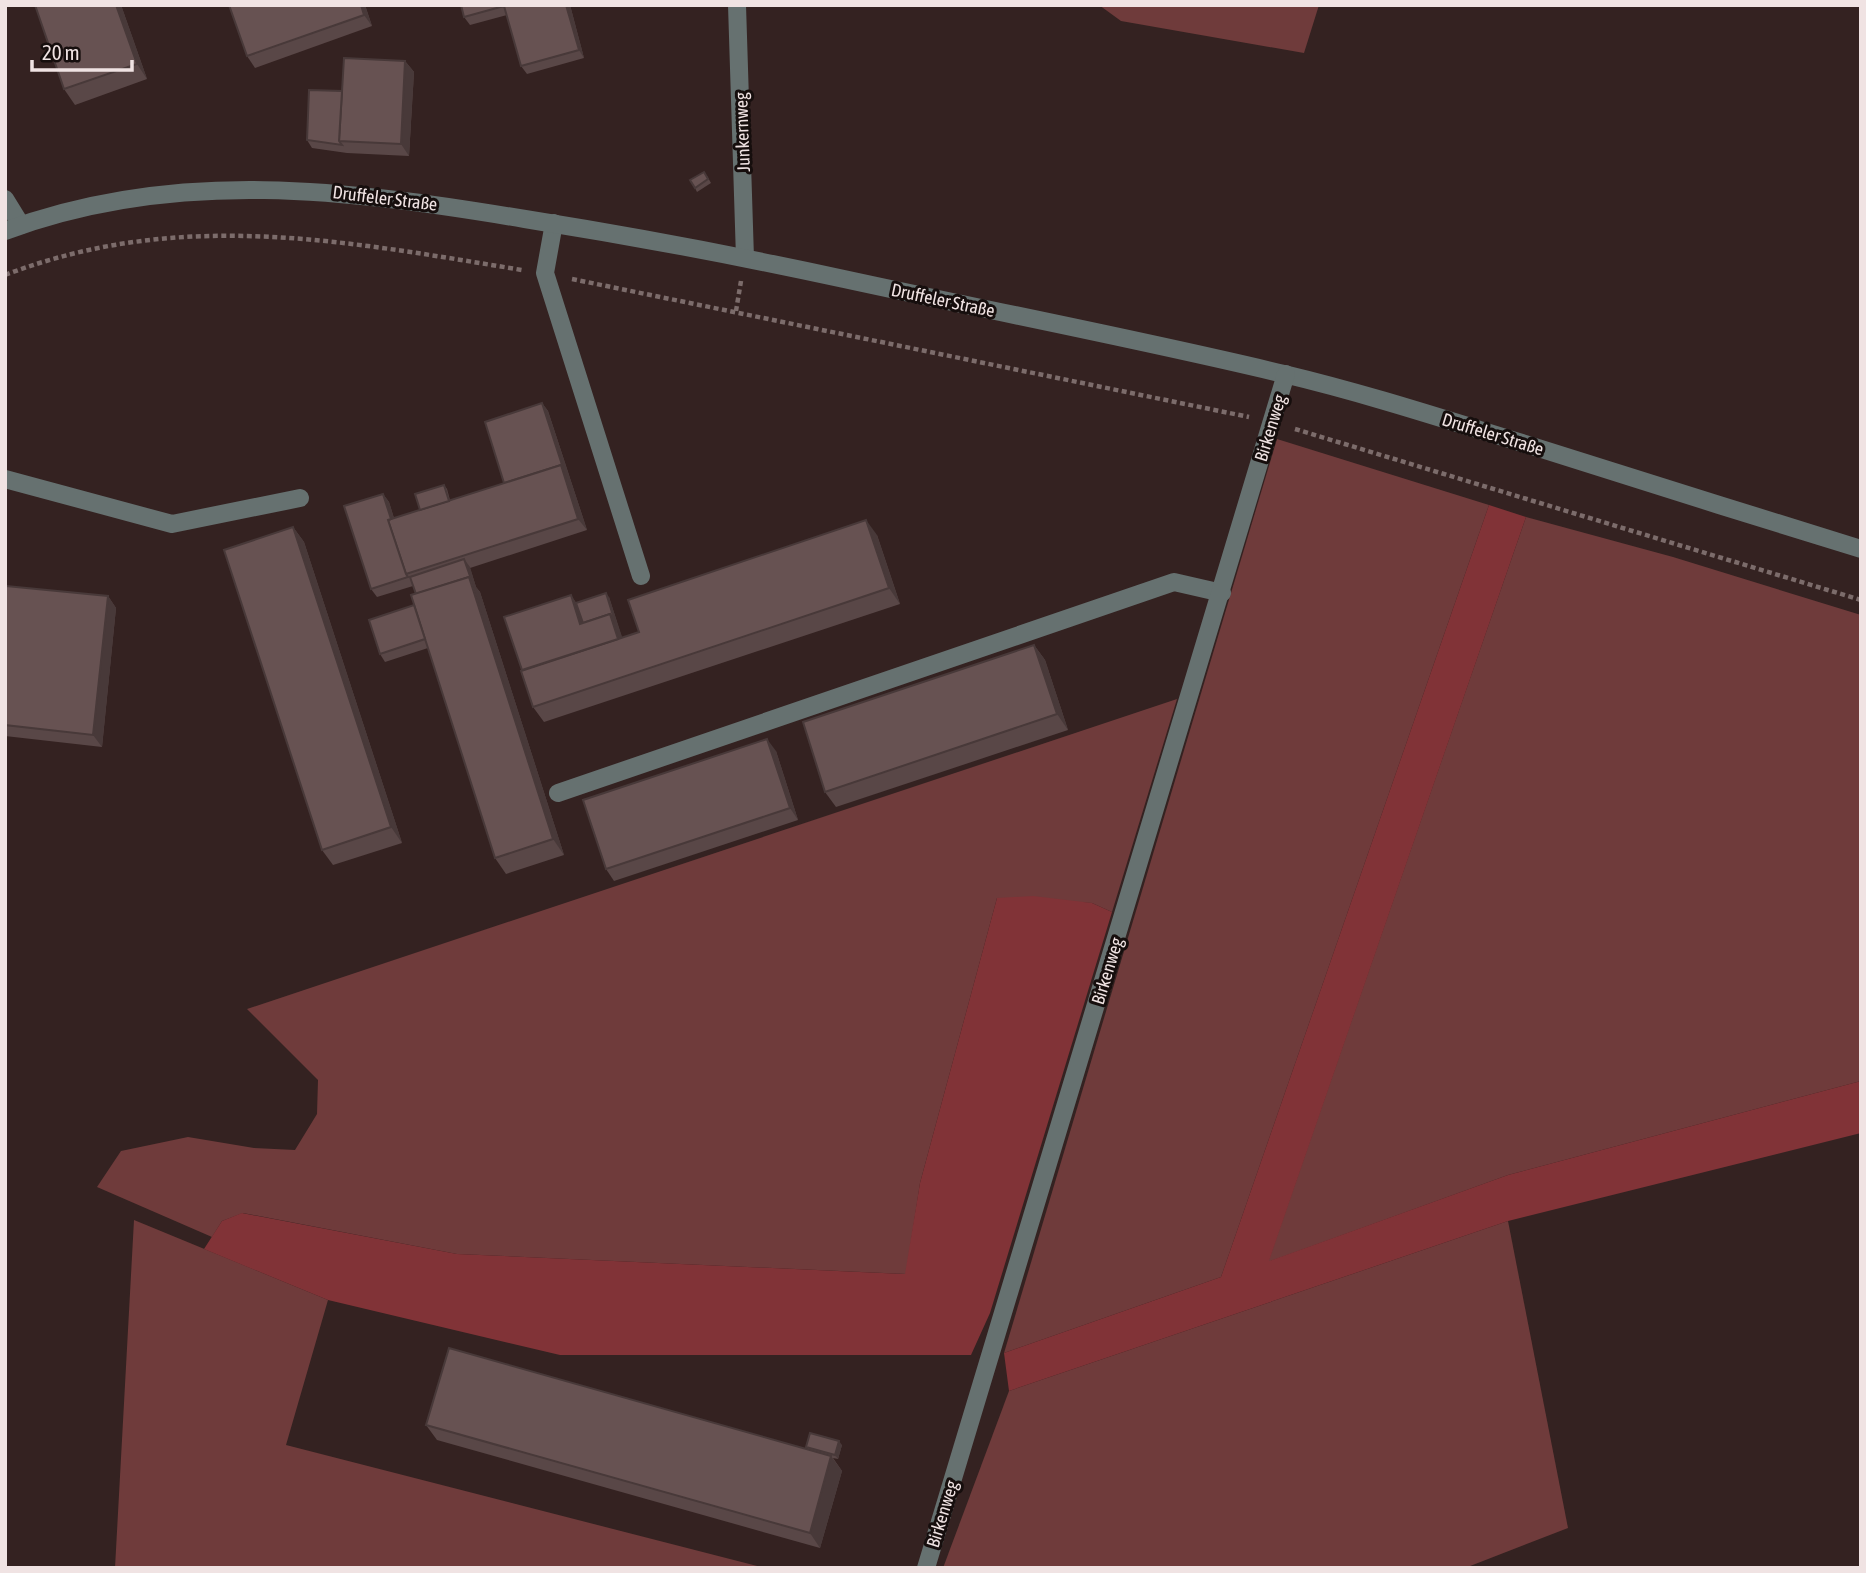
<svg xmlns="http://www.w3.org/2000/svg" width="1866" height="1573" font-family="'Asap Condensed',sans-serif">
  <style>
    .green { fill: #6f3b3b }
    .forest { fill: #813337 }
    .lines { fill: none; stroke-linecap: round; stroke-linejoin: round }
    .path { stroke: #7c6c6b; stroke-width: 4.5; stroke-dasharray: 5 3.5; stroke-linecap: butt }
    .minor { stroke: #667170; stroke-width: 18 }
    .wall { fill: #594747 }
    .shaded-wall { fill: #483939 }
    .building { fill: #675252; stroke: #483939; stroke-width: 2 }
    .labels { text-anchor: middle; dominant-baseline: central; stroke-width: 6; stroke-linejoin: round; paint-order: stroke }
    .street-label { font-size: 18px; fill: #f0e3e3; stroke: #160e0d }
  </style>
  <rect width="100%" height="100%" fill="#342221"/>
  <g class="green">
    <polygon points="1099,5 1319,5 1304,53 1121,21"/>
    <polygon points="1277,439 1489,505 1221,1277 1004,1353"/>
    <polygon points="1526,517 1673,557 1861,615 1861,1081 1508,1175 1268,1262"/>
    <polygon points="1177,699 1112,912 1092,903 997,898 920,1183 906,1274 457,1254 243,1213 222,1221 212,1237 97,1187 121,1151 188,1137 254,1148 295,1150 317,1114 318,1080 247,1009"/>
    <polygon points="134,1220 328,1300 286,1445 765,1568 115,1568"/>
    <polygon points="1508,1221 1568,1528 1465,1568 943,1568 1009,1391"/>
  </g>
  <g class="forest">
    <polygon points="1489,505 1526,517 1269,1261 1508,1175 1861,1081 1861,1133 1508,1221 1009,1391 1004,1353 1221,1277"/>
    <polygon points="1033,896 1092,903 1112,912 990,1313 971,1355 560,1355 328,1300 204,1249 222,1221 242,1213 457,1254 905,1274 920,1183 997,898"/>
  </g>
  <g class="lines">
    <g class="path">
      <path d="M5 275C180 208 344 241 522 270"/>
      <polyline points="572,279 1249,417"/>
      <polyline points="736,311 741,281"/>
      <polyline points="1295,429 1861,600"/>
    </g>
    <g class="minor">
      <polyline points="737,5 745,258"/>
      <polyline points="5,199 21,225"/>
      <polyline points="554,223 545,273 641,576"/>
      <path d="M5 231C177 167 350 190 525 219 632 236 738 256 844 279 991 311 1138 339 1284 374 1368 394 1450 421 1532 446 1642 481 1751 515 1861 549"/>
      <polyline points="5,479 172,524 300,498"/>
      <polyline points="558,793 1174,582 1222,593"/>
      <polyline points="926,1568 1286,374"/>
    </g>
  </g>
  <g class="wall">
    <polygon points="121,5 147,79 75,105 64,89"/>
    <polygon points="365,5 372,26 255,68 247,56"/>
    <polygon points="461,5 570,5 584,58 527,74 521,66 507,15 470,25 464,17"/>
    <polygon points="405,61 414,72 409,156 347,153 312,148 307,140 342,91"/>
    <polygon points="707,176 711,183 697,192 695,188"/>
    <polygon points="542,403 548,411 587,530 470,568 476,587 480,592 564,855 506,874 495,858 428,648 385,662 380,654 414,605 416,594 413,586 377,597 371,589 383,494 389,502 394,518 420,510 444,485 447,489 450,500 504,483"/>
    <polygon points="293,527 304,542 402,843 333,865 322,850"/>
    <polygon points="877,535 900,604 544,722 533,707 522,670 571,595 576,603 609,597 622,638 639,632"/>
    <polygon points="5,584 6,586 108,596 116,608 102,747 5,736"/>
    <polygon points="1034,645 1045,660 1068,730 836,807 825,792"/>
    <polygon points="776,751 798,820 614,881 606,869"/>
    <polygon points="426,1425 808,1449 806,1447 842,1445 838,1459 833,1458 842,1471 820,1548 437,1440"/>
  </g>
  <g class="shaded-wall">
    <polygon points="116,5 121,5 147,79 137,64"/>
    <polygon points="361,5 365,5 372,26 364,15"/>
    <polygon points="566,5 570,5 584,58 579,50"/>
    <polygon points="405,61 414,72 409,156 401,144"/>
    <polygon points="542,403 548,411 587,530 578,519"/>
    <polygon points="383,494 389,502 410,572 407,573"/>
    <polygon points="866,520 877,535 900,604 889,588"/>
    <polygon points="293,527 304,542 402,843 391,827"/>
    <polygon points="464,559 470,567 476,587 480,592 564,855 553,839"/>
    <polygon points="606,593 609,597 628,655 619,643 610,614"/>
    <polygon points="571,595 579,607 586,632 580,624"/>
    <polygon points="108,596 116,608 102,747 93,735"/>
    <polygon points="1034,645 1045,660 1068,730 1057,714"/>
    <polygon points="767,739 776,751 798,820 790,808"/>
    <polygon points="839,1441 842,1445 838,1459 835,1455"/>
    <polygon points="831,1456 842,1471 820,1548 810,1533"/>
  </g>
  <g class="building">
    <polygon points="35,5 116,5 137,64 64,89"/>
    <polygon points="229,5 361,5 364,15 247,56"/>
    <polygon points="461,5 566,5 579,50 521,66 504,6 464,17"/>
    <polygon points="344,58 405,61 401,144 339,141"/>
    <polygon points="309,90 342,91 339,141 342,145 307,140"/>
    <polygon points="704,172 708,179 695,188 690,180"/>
    <polygon points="542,403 563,468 561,465 504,483 485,422"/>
    <polygon points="561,465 578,519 406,574 388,520"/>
    <polygon points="444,485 449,501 420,510 415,494"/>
    <polygon points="383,494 391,519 388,520 406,574 408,577 371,589 344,506"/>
    <polygon points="866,520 889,588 533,707 521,671 639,632 628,600"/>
    <polygon points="293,527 391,827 322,850 224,550"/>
    <polygon points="464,559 471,579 469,577 416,594 410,577"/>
    <polygon points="469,577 553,839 495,858 411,595"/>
    <polygon points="6,586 108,596 93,735 5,725 5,596"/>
    <polygon points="606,593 615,622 610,614 583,623 576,603"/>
    <polygon points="571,595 580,624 610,614 618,639 522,670 504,617"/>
    <polygon points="414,605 425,639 380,654 369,620"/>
    <polygon points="1034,645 1057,714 825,792 803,722"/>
    <polygon points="767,739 790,808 606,869 583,800"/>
    <polygon points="449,1348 831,1456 810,1533 426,1425"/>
    <polygon points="810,1433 839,1441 835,1455 806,1447"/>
  </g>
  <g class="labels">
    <g class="street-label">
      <text transform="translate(742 132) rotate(-92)">Junkernweg</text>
      <text transform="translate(385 198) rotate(7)">Druffeler Straße</text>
      <text transform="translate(943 300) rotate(12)">Druffeler Straße</text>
      <text transform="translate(1270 428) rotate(-73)">Birkenweg</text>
      <text transform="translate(1493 434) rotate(17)">Druffeler Straße</text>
      <text transform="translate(1107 971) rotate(-73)">Birkenweg</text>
      <text transform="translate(942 1514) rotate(-73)">Birkenweg</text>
    </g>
  </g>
  <rect width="1866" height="1573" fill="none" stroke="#f0e3e3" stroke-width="14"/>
  <path d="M32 60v10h100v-10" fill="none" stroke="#f0e3e3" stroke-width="3.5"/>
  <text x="42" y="60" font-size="21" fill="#f0e3e3" stroke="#160e0d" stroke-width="5" paint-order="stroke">20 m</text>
</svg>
